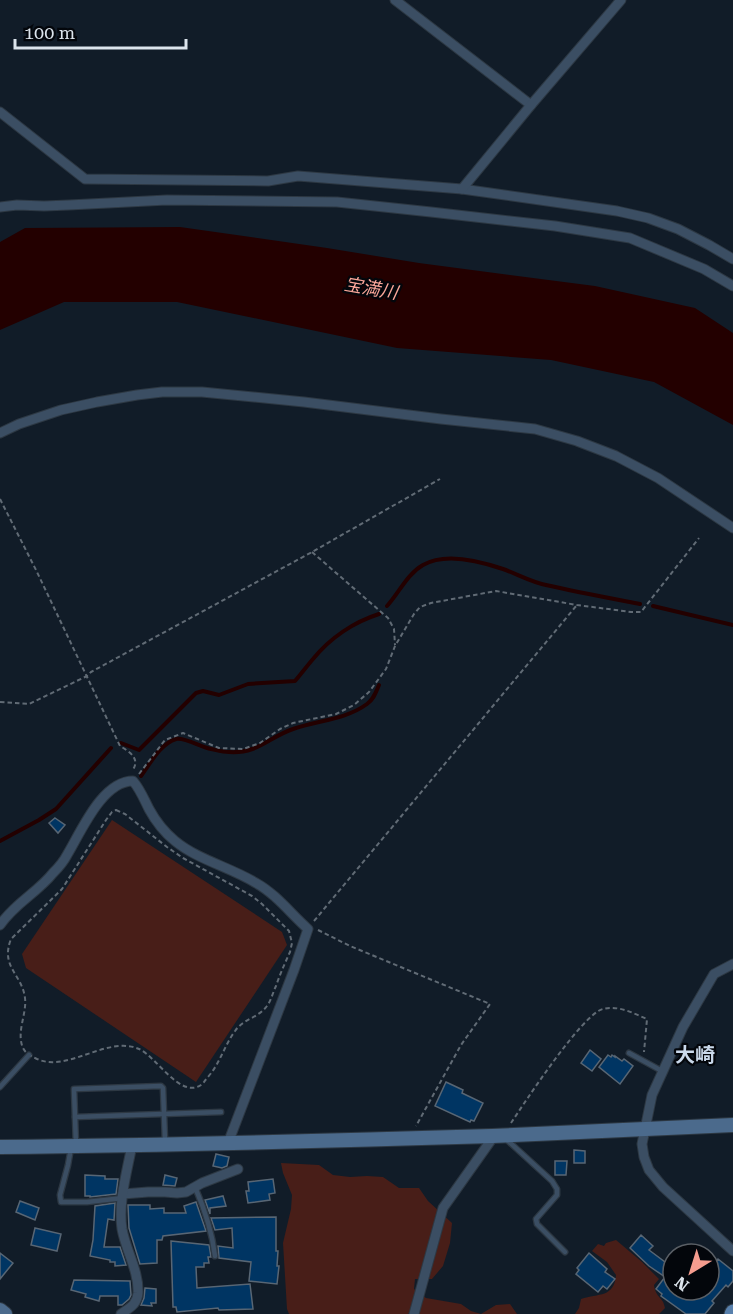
<svg xmlns="http://www.w3.org/2000/svg" width="733" height="1314" font-family="'Roboto Serif','Noto Sans JP',serif">
  <style>
    .green { fill: #481e18 }
    .water { fill: #230000 }
    .lines { fill: none; stroke-linecap: round; stroke-linejoin: round }
    .stream { stroke: #230000; stroke-width: 4 }
    .building { fill: #003563; stroke: #586674; stroke-width: 1.5 }
    .lane-casing { stroke: #2d3843; stroke-width: 7 }
    .street-casing { stroke: #2d3843; stroke-width: 11 }
    .secondary-casing { stroke: #2d3843; stroke-width: 16 }
    .primary-casing { stroke: #2d3843; stroke-width: 17 }
    .path { stroke: #616b75; stroke-width: 2; stroke-dasharray: 4.5 3; stroke-linecap: butt }
    .lane { stroke: #3b4e63; stroke-width: 4.5 }
    .street { stroke: #3b4e63; stroke-width: 9 }
    .secondary { stroke: #4b6a8c; stroke-width: 14 }
    .primary { stroke: #5880ac; stroke-width: 15 }
    .labels { text-anchor: middle; dominant-baseline: central; stroke-width: 4.5; stroke-linejoin: round; paint-order: stroke }
    .water-label { font-size: 18px; font-style: italic; fill: #f9a699; stroke: #03060b }
    .quarter-label { font-size: 20px; font-weight: bold; fill: #cad9eb; stroke: #03060b }
  </style>
  <rect width="100%" height="100%" fill="#111c28"/>
  <g class="green">
    <polygon points="112,820 282,932 287,945 196,1082 26,968 22,954"/>
    <polygon points="281,1163 319,1165 333,1175 350,1177 367,1176 383,1177 399,1188 419,1188 428,1201 452,1223 450,1243 443,1266 432,1279 415,1279 414,1289 426,1298 461,1304 471,1311 481,1314 496,1305 510,1304 517,1314 412,1314 409,1313 408,1314 289,1314 287,1309 283,1243 291,1209 292,1195 283,1173"/>
    <path d="M616 1240 642 1262 659 1279 654 1285C656 1299 663 1296 665 1308L659 1314H575L579 1308 581 1299C599 1293 614 1298 616 1275L607 1262 592 1251 598 1244 604 1246 606 1243Z"/>
  </g>
  <polygon class="water" points="180,227 327,248 419,263 595,286 695,308 733,333 733,425 654,382 551,360 397,348 177,302 64,302 0,330 0,242 25,228"/>
  <g class="lines">
    <g class="stream">
      <path d="M387 606C399 593 407 574 423 565 445 552 480 561 503 569 517 574 531 582 546 585 577 592 609 598 640 604"/>
      <polyline points="653,606 733,625"/>
      <path d="M121 743 139 750 196 693 203 691 219 695 248 684 295 681C301 674 307 666 313 659 330 638 354 622 379 614"/>
      <path d="M141 776C150 764 160 744 176 739 184 737 201 747 211 749 216 750 223 752 229 752 258 754 269 737 293 729 318 720 345 720 367 704 374 699 376 692 379 685"/>
      <polyline points="0,841 39,820 56,809 111,748"/>
    </g>
  </g>
  <g class="building">
    <polygon points="55,818 65,825 58,833 49,823"/>
    <polygon points="590,1050 601,1059 592,1071 581,1063"/>
    <polygon points="608,1055 611,1057 612,1055 615,1057 615,1056 622,1061 624,1059 633,1066 620,1084 599,1067"/>
    <polygon points="446,1082 463,1090 462,1093 483,1103 474,1121 471,1120 470,1122 435,1106"/>
    <polygon points="574,1150 585,1151 585,1163 574,1163"/>
    <polygon points="216,1154 229,1157 227,1166 222,1168 213,1166"/>
    <polygon points="555,1161 567,1161 566,1175 555,1175"/>
    <polygon points="85,1175 105,1176 105,1179 118,1179 116,1194 90,1197 90,1196 85,1196"/>
    <polygon points="165,1175 177,1178 175,1186 163,1185"/>
    <polygon points="273,1179 275,1193 269,1194 270,1200 248,1203 246,1191 249,1191 248,1182"/>
    <polygon points="223,1196 226,1206 210,1208 210,1214 205,1200"/>
    <polygon points="20,1201 39,1208 35,1220 16,1212"/>
    <polygon points="196,1202 206,1231 163,1236 162,1240 157,1240 157,1263 140,1264 129,1228 128,1205 150,1205 150,1209 164,1208 164,1213 186,1213 184,1206"/>
    <polygon points="115,1203 114,1220 108,1219 104,1247 120,1247 126,1265 115,1266 115,1262 110,1262 110,1260 90,1256 93,1240 95,1206"/>
    <polygon points="276,1217 276,1251 278,1251 277,1266 279,1266 277,1284 249,1281 251,1262 219,1258 218,1246 233,1248 232,1228 215,1230 211,1218"/>
    <polygon points="35,1228 61,1234 57,1251 31,1245"/>
    <polygon points="641,1235 653,1246 649,1250 673,1268 669,1275 673,1278 673,1290 709,1290 709,1270 718,1259 733,1271 733,1281 728,1287 726,1285 712,1301 714,1303 705,1314 686,1314 661,1296 662,1294 656,1289 665,1277 649,1266 630,1248"/>
    <polygon points="171,1241 209,1245 211,1257 208,1257 209,1263 204,1263 204,1267 196,1267 197,1288 250,1284 253,1309 219,1310 218,1308 177,1312 176,1307 173,1307"/>
    <polygon points="0,1253 13,1263 0,1279"/>
    <polygon points="589,1253 607,1269 605,1272 615,1279 607,1289 603,1286 598,1292 576,1274 579,1270 577,1268"/>
    <polygon points="74,1280 130,1281 131,1295 129,1299 122,1305 118,1305 118,1296 100,1296 99,1301 85,1297 86,1294 71,1290"/>
    <polygon points="145,1288 156,1289 156,1303 151,1303 152,1306 141,1305 144,1298"/>
  </g>
  <g class="lines">
    <defs>
      <g id="lane">
        <polyline points="629,1053 662,1071"/>
        <polyline points="0,1087 29,1055"/>
        <polyline points="75,1117 221,1112"/>
        <polyline points="506,1139 552,1181 557,1189 557,1195 536,1219 537,1224 565,1252"/>
        <polyline points="76,1145 74,1089 161,1086 163,1088 165,1141"/>
        <polyline points="71,1148 68,1165 60,1195 61,1202 87,1202 123,1198"/>
        <path d="M195 1187C205 1210 212 1231 215 1256"/>
      </g>
      <g id="street">
        <polyline points="395,0 531,105"/>
        <polyline points="0,112 85,179 268,181 298,176 462,189 617,211 648,218 678,229 709,245 733,259"/>
        <polyline points="462,189 531,105 621,0"/>
        <polyline points="0,207 17,205 44,206 69,205 167,200 337,202 431,212 555,226 630,238 704,269 733,286"/>
        <polyline points="0,433 19,424 61,410 97,402 137,395 162,392 202,392 304,402 441,419 535,429 577,441 616,456 658,478 733,528"/>
        <path d="M0 925C15 903 37 893 53 873 58 868 64 861 67 855 81 832 102 781 133 781 140 789 144 799 149 809 155 820 164 832 175 841 198 860 230 867 256 883 276 894 291 914 308 929L294 970 228 1143"/>
        <polyline points="733,964 714,974 683,1027 652,1095 642,1144 644,1157 649,1170 663,1187 733,1251"/>
        <polyline points="123,1194 148,1192 165,1192 177,1193 186,1192 202,1183 238,1169"/>
        <path d="M121 1314C129 1308 137 1305 138 1293 139 1271 126 1251 122 1229 118 1202 127 1172 132 1145"/>
        <polyline points="414,1314 443,1208 494,1136"/>
      </g>
      <g id="secondary">
        <path d="M0 1147C164 1145 328 1141 492 1136 572 1133 653 1128 733 1125"/>
        <polyline points="0,1310 5,1314"/>
      </g>
      <polyline id="primary" points="732,1314 733,1312"/>
    </defs>
    <use href="#lane" class="lane-casing"/>
    <use href="#street" class="street-casing"/>
    <use href="#secondary" class="secondary-casing"/>
    <use href="#primary" class="primary-casing"/>
    <g class="path">
      <path d="M0 499 36 570 120 746C130 752 141 759 132 771"/>
      <polyline points="312,552 388,618 394,629 395,645"/>
      <polyline points="0,702 29,704 87,676 91,672 312,552 440,479"/>
      <polyline points="139,774 165,740 183,733 219,748 243,749 260,743 280,729 293,723 336,714 354,705 369,692 386,669 395,646 414,614 420,607 431,603 496,591 577,605 631,612 641,612 699,538"/>
      <path d="M116 810 125 814 167 847 183 858 252 896 262 904 289 931 292 943 290 952C285 963 280 974 276 986 273 992 271 1001 267 1006 258 1018 243 1019 235 1031 224 1046 220 1064 207 1078 205 1080 204 1083 201 1085 180 1099 157 1057 139 1049 107 1035 68 1073 37 1059 31 1056 26 1054 23 1048 16 1032 27 1014 25 998 22 974 0 967 11 939L62 889 106 820 112 812Z"/>
      <polyline points="314,921 577,605"/>
      <polyline points="318,930 350,946 490,1004 461,1045 416,1126"/>
      <path d="M511 1123C525 1102 583 1013 603 1009 618 1005 633 1013 647 1019L644 1052"/>
    </g>
    <use href="#lane" class="lane"/>
    <use href="#street" class="street"/>
    <use href="#secondary" class="secondary"/>
    <use href="#primary" class="primary"/>
  </g>
  <g class="labels">
    <g class="water-label">
      <text transform="translate(371 288) rotate(10)">宝満川</text>
    </g>
    <g class="quarter-label">
      <text x="695" y="1055">大崎</text>
    </g>
  </g>
  <g transform="translate(691 1272) rotate(218)"><circle r="28" fill="#03060b" stroke="#5a5f65" stroke-width="1.5"/>
  <path d="M0-4.5L10 22L0 15L-10 22Z" fill="#f59d8f"/>
  <text y="-9" font-size="16" font-weight="bold" text-anchor="middle" fill="#dce4ec">N</text>
  </g>
  <path d="M15 39v9h171v-9" fill="none" stroke="#dce4ec" stroke-width="3"/>
  <text x="24" y="39" font-size="18" fill="#dce4ec" stroke="#03060b" stroke-width="4.5" paint-order="stroke">100 m</text>
</svg>
